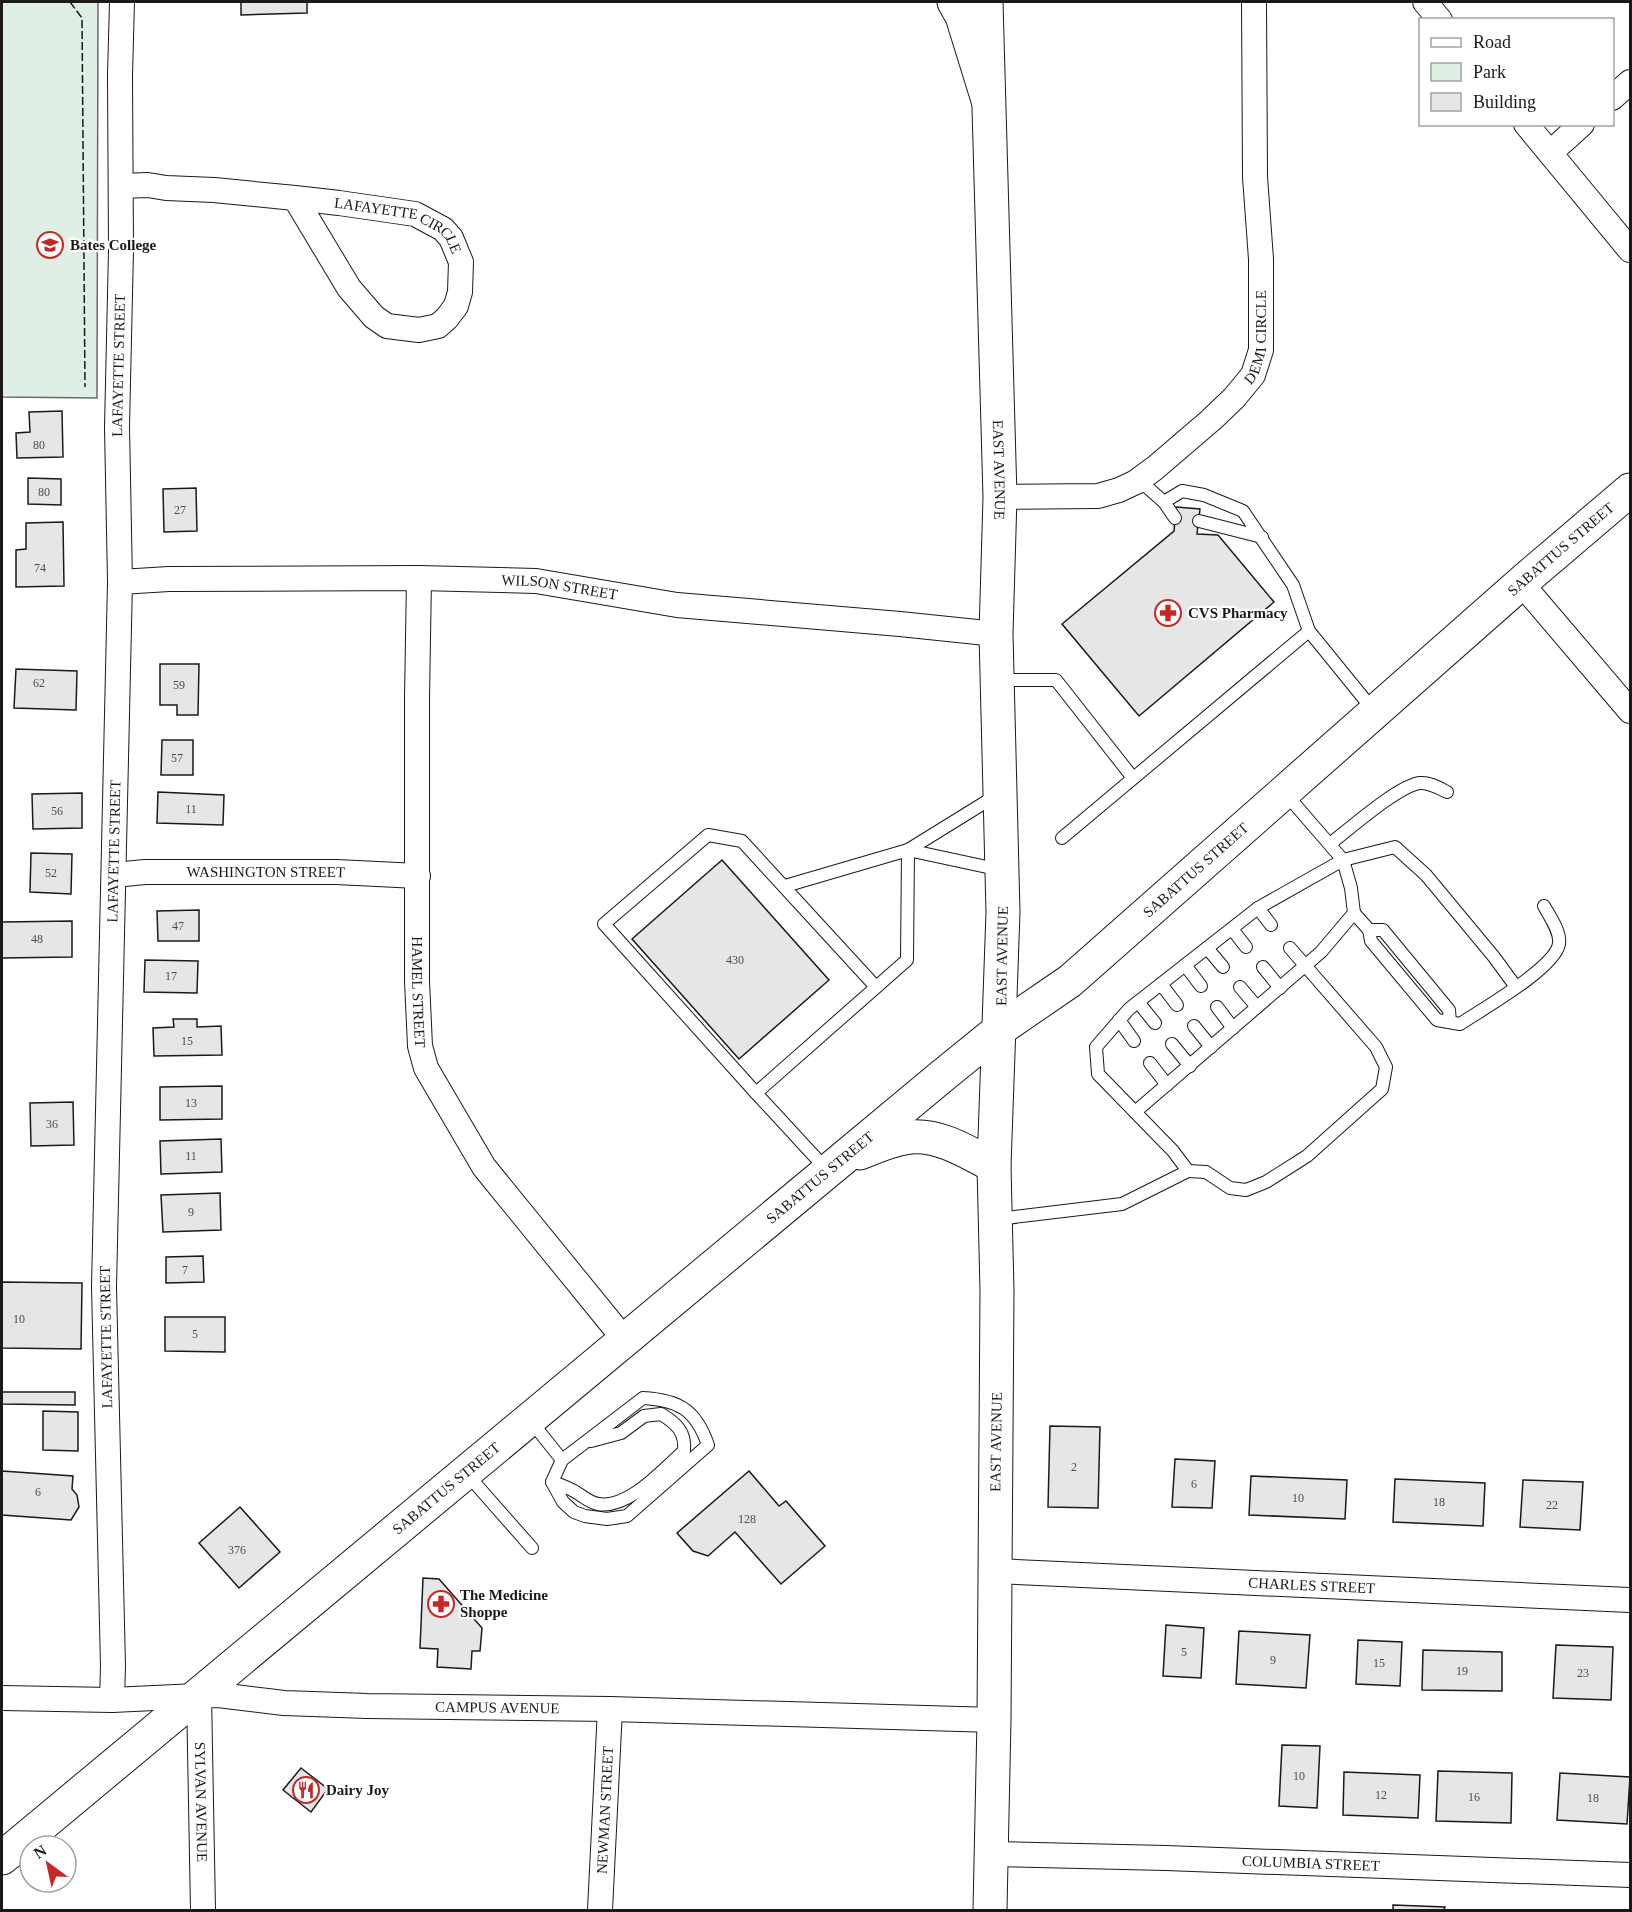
<svg xmlns="http://www.w3.org/2000/svg" width="1632" height="1912" font-family="Georgia,serif">
  <style>
    .green { fill: #e0efe3; stroke: #6a6a6a; stroke-width: 1.5 }
    .building { fill: #e6e6e6; stroke: #1a1a1a; stroke-width: 1.5 }
    .lines { fill: none; stroke-linecap: round; stroke-linejoin: round }
    .service-casing { stroke: #1a1a1a; stroke-width: 14 }
    .minor-casing { stroke: #1a1a1a; stroke-width: 26 }
    .secondary-casing { stroke: #1a1a1a; stroke-width: 35 }
    .primary-casing { stroke: #1a1a1a; stroke-width: 35 }
    .service { stroke: #fff; stroke-width: 12 }
    .minor { stroke: #fff; stroke-width: 24 }
    .secondary { stroke: #fff; stroke-width: 33 }
    .primary { stroke: #fff; stroke-width: 33 }
    .fence { stroke: #1a1a1a; stroke-width: 1.5; stroke-dasharray: 8 3; stroke-linecap: butt }
    .labels { text-anchor: middle; dominant-baseline: central; stroke-width: 4.5; stroke-linejoin: round; paint-order: stroke }
    .number-label { font-size: 12px; fill: #4d4d4d }
    .street-label { font-size: 15px; fill: #1a1a1a; stroke: #fff }
    .poi-label { font-size: 15px; font-weight: bold; fill: #1a1a1a; stroke: #fff; text-anchor: start }
  </style>
  <rect width="100%" height="100%" fill="#fff"/>
  <polygon class="green" points="2,2 98,2 97,398 2,397"/>
  <g class="building">
    <polygon points="241,2 307,2 307,13 241,15"/>
    <polygon points="62,411 63,457 17,458 16,433 30,432 29,412"/>
    <polygon points="28,478 61,479 61,505 28,504"/>
    <polygon points="196,488 197,531 164,532 163,489"/>
    <polygon points="1176,507 1200,509 1197,534 1218,535 1274,602 1139,716 1062,624 1174,531"/>
    <polygon points="63,522 64,586 16,587 16,550 26,549 26,523"/>
    <polygon points="160,664 199,664 198,715 177,715 177,705 160,705"/>
    <polygon points="16,669 77,671 76,710 14,708"/>
    <polygon points="162,740 193,740 193,775 161,775"/>
    <polygon points="158,792 224,795 223,825 157,823"/>
    <polygon points="82,793 82,828 33,829 32,794"/>
    <polygon points="31,853 72,854 71,894 30,892"/>
    <polygon points="722,860 829,980 739,1059 632,939"/>
    <polygon points="199,910 199,941 158,941 157,911"/>
    <polygon points="72,921 72,957 2,958 2,922"/>
    <polygon points="145,960 198,961 197,993 144,992"/>
    <polygon points="173,1019 197,1019 197,1027 221,1026 222,1055 154,1056 153,1028 174,1027"/>
    <polygon points="222,1086 222,1119 160,1120 160,1087"/>
    <polygon points="73,1102 74,1145 31,1146 30,1103"/>
    <polygon points="221,1139 222,1172 161,1174 160,1141"/>
    <polygon points="220,1193 221,1230 163,1232 161,1195"/>
    <polygon points="203,1256 204,1282 166,1283 166,1257"/>
    <polygon points="2,1282 82,1283 81,1349 2,1348"/>
    <polygon points="165,1317 225,1317 225,1352 165,1351"/>
    <polygon points="2,1392 75,1392 75,1405 2,1404"/>
    <polygon points="43,1411 78,1412 78,1451 43,1450"/>
    <polygon points="1050,1426 1100,1427 1098,1508 1048,1507"/>
    <polygon points="1175,1459 1215,1461 1212,1508 1172,1507"/>
    <polygon points="2,1471 73,1476 72,1489 77,1495 79,1507 71,1520 2,1515"/>
    <polygon points="749,1471 779,1506 786,1501 825,1546 781,1584 735,1532 708,1556 693,1551 677,1533"/>
    <polygon points="1251,1476 1347,1480 1345,1519 1249,1515"/>
    <polygon points="1395,1479 1485,1483 1483,1526 1393,1522"/>
    <polygon points="1523,1480 1583,1482 1580,1530 1520,1527"/>
    <polygon points="240,1507 280,1552 239,1588 199,1543"/>
    <polygon points="423,1578 439,1579 482,1628 480,1651 472,1651 471,1669 437,1667 438,1649 420,1648"/>
    <polygon points="1166,1625 1204,1628 1201,1678 1163,1676"/>
    <polygon points="1239,1631 1310,1635 1306,1688 1236,1684"/>
    <polygon points="1358,1640 1402,1642 1400,1686 1356,1684"/>
    <polygon points="1556,1645 1613,1647 1611,1700 1553,1698"/>
    <polygon points="1423,1650 1502,1652 1502,1691 1422,1690"/>
    <polygon points="1282,1745 1320,1746 1317,1808 1279,1806"/>
    <polygon points="301,1768 328,1789 311,1812 283,1790"/>
    <polygon points="1438,1771 1512,1773 1511,1823 1436,1821"/>
    <polygon points="1344,1772 1420,1775 1418,1818 1343,1815"/>
    <polygon points="1560,1773 1630,1777 1627,1824 1557,1820"/>
    <polygon points="1393,1905 1445,1907 1444,1910 1393,1910"/>
  </g>
  <g class="lines">
    <defs>
      <g id="service">
        <polyline points="1139,480 1164,502 1175,518"/>
        <polyline points="1164,502 1182,491 1204,495 1243,511 1293,585 1309,631"/>
        <polyline points="1199,521 1262,537"/>
        <polyline points="999,680 1056,680 1133,778"/>
        <polyline points="1062,838 1309,631 1374,711"/>
        <path d="M1330 844C1348 830 1399 785 1420 783 1429 782 1439 788 1447 792"/>
        <polyline points="908,850 1001,870"/>
        <polyline points="785,886 908,850 997,795"/>
        <polyline points="1258,908 1271,925"/>
        <path d="M1354 913 1369 930 1371 941 1437 1020 1460 1024C1481 1010 1555 968 1559 944 1561 932 1550 917 1544 906"/>
        <polyline points="1232,929 1246,947"/>
        <polyline points="1369,930 1383,930 1449,1010 1450,1022"/>
        <polyline points="1207,948 1223,967"/>
        <polyline points="1185,965 1201,986"/>
        <polyline points="1263,967 1280,988"/>
        <polyline points="1161,984 1177,1005"/>
        <polyline points="1240,987 1257,1007"/>
        <polyline points="1138,1002 1155,1023"/>
        <polyline points="1217,1007 1233,1028"/>
        <polyline points="1119,1020 1134,1041"/>
        <polyline points="1194,1026 1211,1047"/>
        <polyline points="1172,1044 1190,1066"/>
        <polyline points="1150,1063 1167,1085"/>
        <polyline points="756,1093 604,924 708,835 742,841 876,987"/>
        <polyline points="1135,1112 1321,952 1354,913 1351,888 1343,860 1395,847 1426,875 1494,957 1516,987"/>
        <polyline points="827,1170 756,1093 907,960 908,850"/>
        <polyline points="1188,1171 1206,1172 1230,1188 1246,1190 1266,1182 1307,1156 1382,1089 1386,1067 1376,1047 1290,948"/>
        <polyline points="998,1219 1122,1204 1188,1171 1173,1151 1098,1074 1096,1047 1129,1009 1258,908 1343,860 1285,793"/>
        <path d="M643 1398C679 1400 696 1410 708 1445L627 1516 607 1519 585 1516 574 1512 563 1502 552 1482 562 1460Z"/>
        <polyline points="530,1420 562,1460"/>
        <polyline points="466,1473 532,1548"/>
        <path d="M552 1482C558 1484 564 1486 570 1489 580 1493 587 1502 598 1504 629 1509 662 1470 684 1451 686 1432 676 1423 661 1414L644 1416 621 1433 591 1441"/>
      </g>
      <g id="minor">
        <polyline points="1425,2 1440,20"/>
        <polyline points="1612,98 1630,82"/>
        <polyline points="1526,124 1630,250"/>
        <polyline points="1551,152 1582,124"/>
        <path id="s1" d="M121 186 148 185 166 188 214 190 295 198 339 203 415 214 443 229 451 238 461 262 460 292 456 306 447 318 438 326 419 330 387 326 374 317 349 288 295 198"/>
        <path id="s2" d="M1000 497 1098 496 1119 490 1136 482 1155 468 1211 420 1234 398 1253 375 1261 350V259L1255 177 1254 2"/>
        <path id="s3" d="M419 578 417 698V981L420 1046 426 1068 484 1167 624 1339"/>
        <path id="s4" d="M120 582 169 579 419 578 536 581 677 605 900 624 996 634"/>
        <polyline points="1521,583 1630,711"/>
        <path id="s5" d="M114 875 145 872H336L418 876"/>
        <path id="s6" d="M994 1571 1630 1600"/>
        <path id="s7" d="M199 1694 203 1910"/>
        <path id="s8" d="M2 1698 112 1700 218 1695 284 1703 367 1706 610 1709 994 1720"/>
        <path id="s9" d="M112 1700 113 1666 104 1287 120 582 117 427 121 250 120 75 122 2"/>
        <path id="s10" d="M991 1854 1166 1858 1630 1875"/>
        <path id="s11" d="M600 1910 610 1709"/>
      </g>
      <g id="secondary">
        <path id="s12" d="M986 2 1000 497 996 634 1003 912 994 1166 997 1291 994 1720 990 1910"/>
      </g>
      <g id="primary">
        <polyline points="954,2 962,16 988,100"/>
        <path d="M860 1153C876 1146 893 1139 910 1137 940 1134 969 1153 994 1166"/>
        <path id="s13" d="M2 1858 941 1077 1000 1029 1070 981 1521 583 1630 490"/>
      </g>
    </defs>
    <use href="#service" class="service-casing"/>
    <use href="#minor" class="minor-casing"/>
    <use href="#secondary" class="secondary-casing"/>
    <use href="#primary" class="primary-casing"/>
    <use href="#service" class="service"/>
    <use href="#minor" class="minor"/>
    <use href="#secondary" class="secondary"/>
    <use href="#primary" class="primary"/>
    <polyline class="fence" points="70,2 82,18 85,387"/>
  </g>
  <defs>
    <symbol id="university-ring" viewBox="-11 -11 22 22"><circle r="9.5" fill="#fff" stroke="#c62828" stroke-width="1.5"/><path d="M0-5L7-2L0 1L-7-2ZM-4 1L0 2.5L4 1V4Q0 6-4 4Z" fill="#c62828"/></symbol>
    <symbol id="pharmacy-ring" viewBox="-11 -11 22 22"><circle r="9.5" fill="#fff" stroke="#c62828" stroke-width="1.5"/><path d="M-2-6h4v4h4v4h-4v4h-4v-4h-4v-4h4Z" fill="#c62828"/></symbol>
    <symbol id="restaurant-ring" viewBox="-11 -11 22 22"><circle r="9.5" fill="#fff" stroke="#c62828" stroke-width="1.5"/><path d="M-5-6h1v4h1v-4h1v4h1v-4h1v5L-1.5 .5V6h-2V.5L-5-1ZM5-6V6H3V1.5H1.5Q1.5-4 5-6Z" fill="#c62828"/></symbol>
  </defs>
  <g fill-rule="evenodd">
    <use href="#university-ring" x="35" y="230" width="30" height="30"/>
    <use href="#pharmacy-ring" x="1153" y="598" width="30" height="30"/>
    <use href="#pharmacy-ring" x="426" y="1589" width="30" height="30"/>
    <use href="#restaurant-ring" x="291" y="1775" width="30" height="30"/>
  </g>
  <g class="labels">
    <g class="number-label">
      <text x="39" y="445">80</text>
      <text x="44" y="492">80</text>
      <text x="180" y="510">27</text>
      <text x="40" y="568">74</text>
      <text x="39" y="683">62</text>
      <text x="179" y="685">59</text>
      <text x="177" y="758">57</text>
      <text x="191" y="809">11</text>
      <text x="57" y="811">56</text>
      <text x="51" y="873">52</text>
      <text x="178" y="926">47</text>
      <text x="37" y="939">48</text>
      <text x="735" y="960">430</text>
      <text x="171" y="976">17</text>
      <text x="187" y="1041">15</text>
      <text x="191" y="1103">13</text>
      <text x="52" y="1124">36</text>
      <text x="191" y="1156">11</text>
      <text x="191" y="1212">9</text>
      <text x="185" y="1270">7</text>
      <text x="19" y="1319">10</text>
      <text x="195" y="1334">5</text>
      <text x="1074" y="1467">2</text>
      <text x="1194" y="1484">6</text>
      <text x="38" y="1492">6</text>
      <text x="1298" y="1498">10</text>
      <text x="1439" y="1502">18</text>
      <text x="1552" y="1505">22</text>
      <text x="747" y="1519">128</text>
      <text x="237" y="1550">376</text>
      <text x="1184" y="1652">5</text>
      <text x="1273" y="1660">9</text>
      <text x="1379" y="1663">15</text>
      <text x="1462" y="1671">19</text>
      <text x="1583" y="1673">23</text>
      <text x="1299" y="1776">10</text>
      <text x="1381" y="1795">12</text>
      <text x="1474" y="1797">16</text>
      <text x="1593" y="1798">18</text>
    </g>
    <g class="street-label">
      <text stroke="none"><textPath href="#s1" startOffset="285">LAFAYETTE CIRCLE</textPath></text>
      <text stroke="none"><textPath href="#s2" startOffset="336">DEMI CIRCLE</textPath></text>
      <text stroke="none"><textPath href="#s9" startOffset="1335">LAFAYETTE STREET</textPath></text>
      <text stroke="none"><textPath href="#s12" startOffset="468">EAST AVENUE</textPath></text>
      <text stroke="none"><textPath href="#s13" startOffset="2036">SABATTUS STREET</textPath></text>
      <text stroke="none"><textPath href="#s4" startOffset="440">WILSON STREET</textPath></text>
      <text stroke="none"><textPath href="#s9" startOffset="849">LAFAYETTE STREET</textPath></text>
      <text stroke="none"><textPath href="#s13" startOffset="1550">SABATTUS STREET</textPath></text>
      <text stroke="none"><textPath href="#s5" startOffset="152">WASHINGTON STREET</textPath></text>
      <text transform="translate(1002 956) rotate(-89)">EAST AVENUE</text>
      <text stroke="none"><textPath href="#s3" startOffset="414">HAMEL STREET</textPath></text>
      <text stroke="none"><textPath href="#s13" startOffset="1064">SABATTUS STREET</textPath></text>
      <text transform="translate(106 1337) rotate(-91)">LAFAYETTE STREET</text>
      <text transform="translate(996 1442) rotate(-89)">EAST AVENUE</text>
      <text stroke="none"><textPath href="#s13" startOffset="578">SABATTUS STREET</textPath></text>
      <text stroke="none"><textPath href="#s6" startOffset="318">CHARLES STREET</textPath></text>
      <text stroke="none"><textPath href="#s8" startOffset="496">CAMPUS AVENUE</textPath></text>
      <text stroke="none"><textPath href="#s7" startOffset="108">SYLVAN AVENUE</textPath></text>
      <text stroke="none"><textPath href="#s11" startOffset="100">NEWMAN STREET</textPath></text>
      <text stroke="none"><textPath href="#s10" startOffset="320">COLUMBIA STREET</textPath></text>
    </g>
    <g class="poi-label">
      <text x="70" y="245">Bates College</text>
      <text x="1188" y="613">CVS Pharmacy</text>
      <text x="460" y="1595">The Medicine<tspan x="460" dy="17">Shoppe</tspan></text>
      <text x="326" y="1790">Dairy Joy</text>
    </g>
  </g>
  <rect width="1632" height="1912" fill="none" stroke="#1a1a1a" stroke-width="6"/>
  <rect x="1419" y="18" width="195" height="108" fill="#ffffff" stroke="#a3a3a3" stroke-width="1.5"/>
  <rect x="1431" y="38" width="30" height="9" fill="#ffffff" stroke="#a3a3a3" stroke-width="1.5"/>
  <text x="1473" y="48" font-size="18" fill="#1a1a1a">Road</text>
  <rect x="1431" y="63" width="30" height="18" fill="#e0efe3" stroke="#a3a3a3" stroke-width="1.5"/>
  <text x="1473" y="78" font-size="18" fill="#1a1a1a">Park</text>
  <rect x="1431" y="93" width="30" height="18" fill="#e6e6e6" stroke="#a3a3a3" stroke-width="1.5"/>
  <text x="1473" y="108" font-size="18" fill="#1a1a1a">Building</text>
  <g transform="translate(48 1864) rotate(327)"><circle r="28" fill="#ffffff" stroke="#a3a3a3" stroke-width="1.5"/>
  <path d="M0-4.5L10 22L0 15L-10 22Z" fill="#c62828"/>
  <text y="-9" font-size="16" font-weight="bold" text-anchor="middle" fill="#1a1a1a">N</text>
  </g>
</svg>
